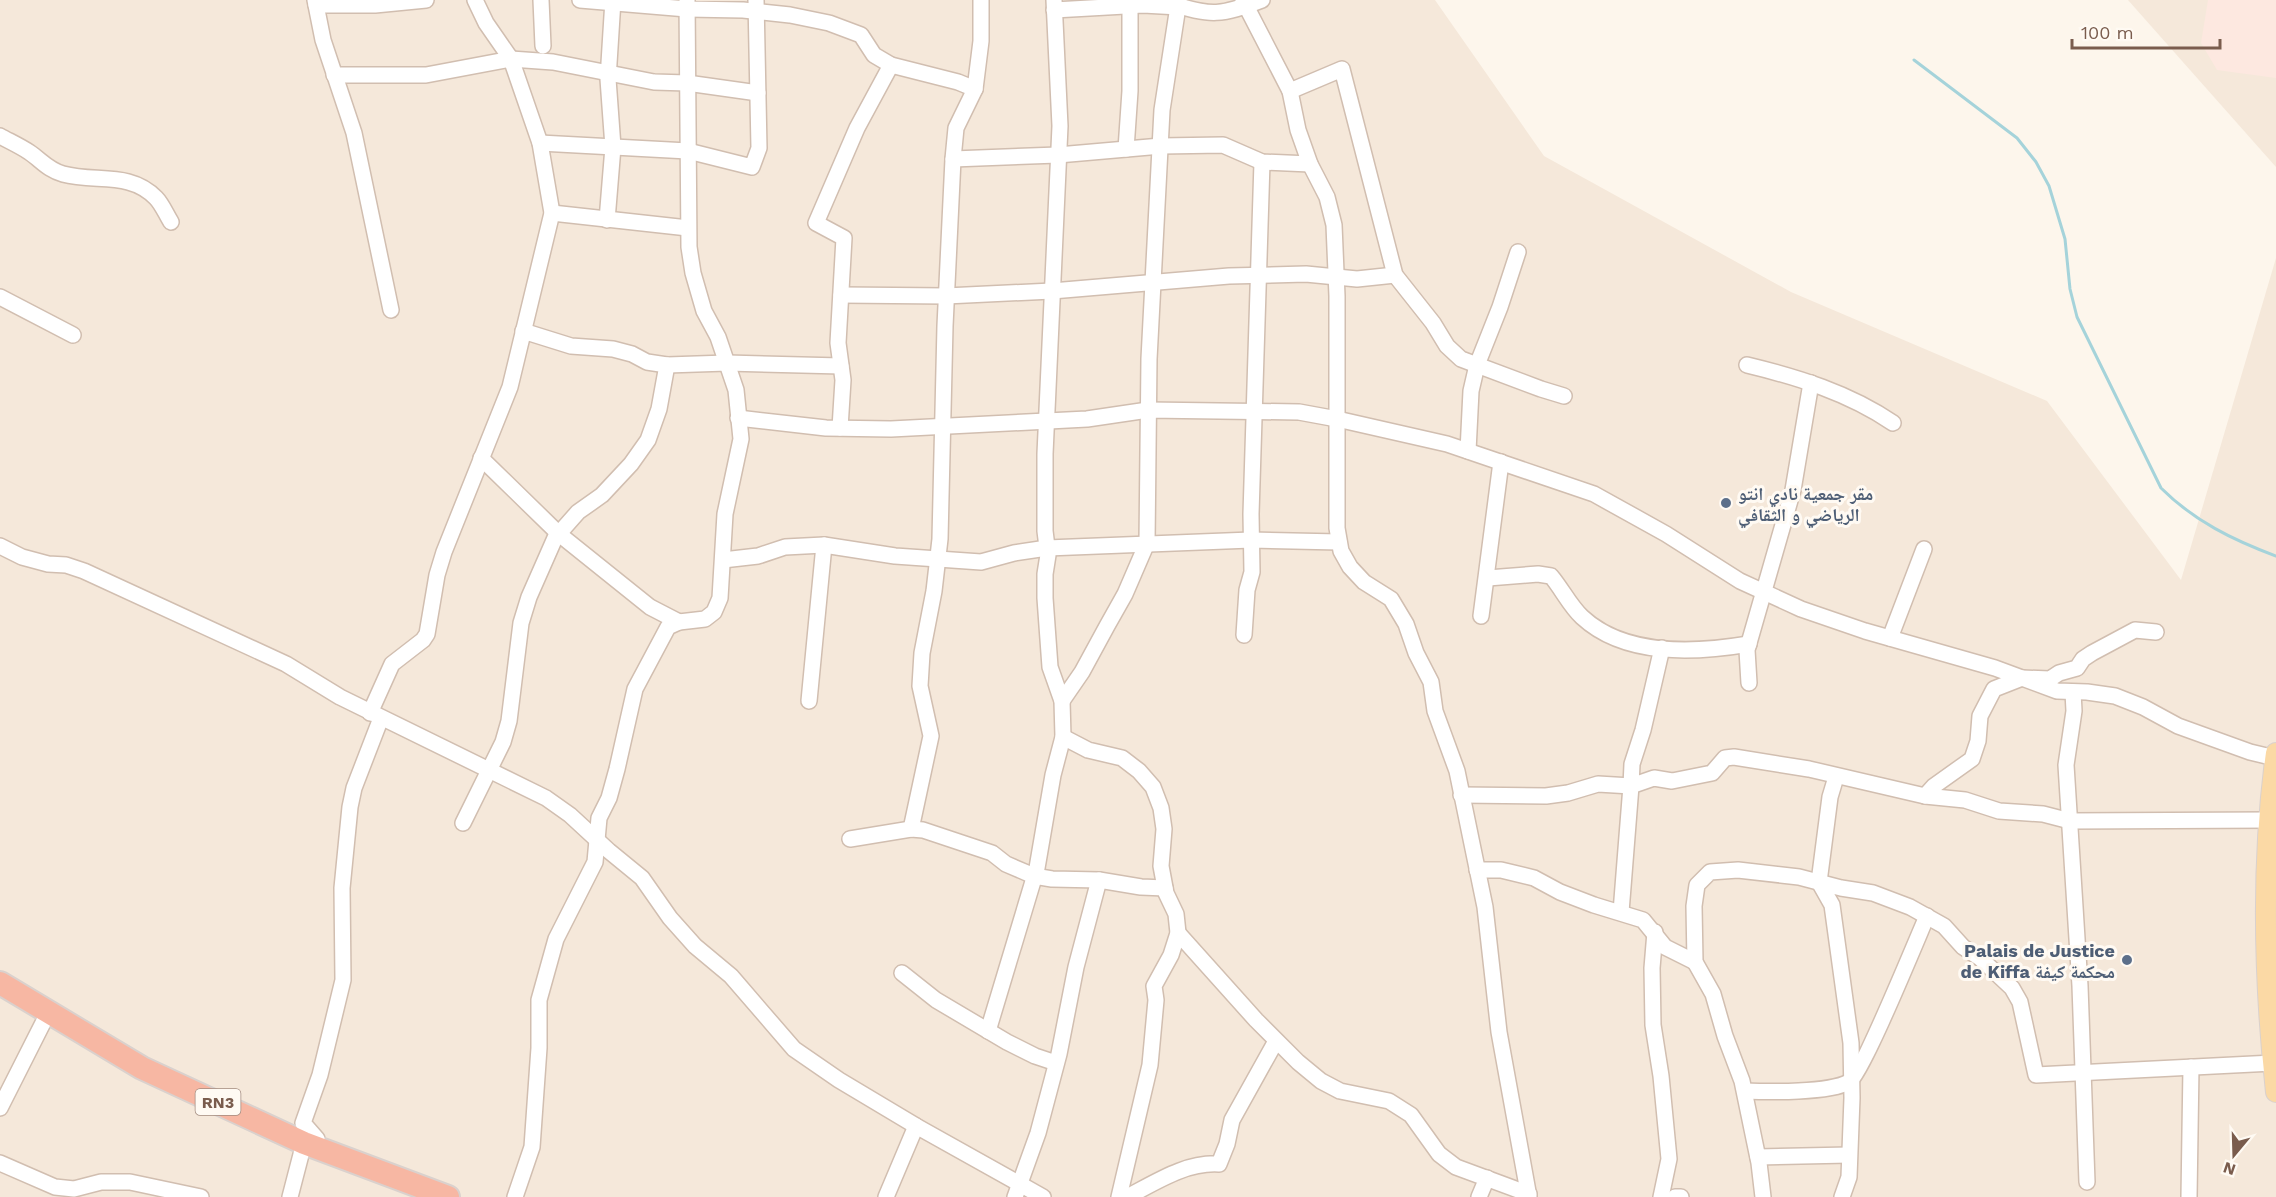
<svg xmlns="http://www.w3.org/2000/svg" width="2276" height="1197" font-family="'Work Sans','Noto Naskh Arabic',sans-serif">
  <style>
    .residential { fill: #f5e8da }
    .commercial { fill: #fde8e0 }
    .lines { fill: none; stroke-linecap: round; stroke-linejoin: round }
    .stream { stroke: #a5d3da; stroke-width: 3 }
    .minor-casing { stroke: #d1beb0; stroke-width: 18 }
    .major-casing { stroke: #dad1cd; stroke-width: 22 }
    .highway-casing { stroke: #dad1cd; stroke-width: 26 }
    .minor { stroke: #fff; stroke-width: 15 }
    .major { stroke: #fbd9a5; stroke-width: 20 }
    .highway { stroke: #f7b7a3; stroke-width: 22 }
    .service-dot { fill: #5c6f8a; stroke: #fffaf3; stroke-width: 2 }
    .labels { text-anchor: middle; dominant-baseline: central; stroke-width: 6; stroke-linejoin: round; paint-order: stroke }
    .shield { fill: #fffaf3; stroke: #a28b7f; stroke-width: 1.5 }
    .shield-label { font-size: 16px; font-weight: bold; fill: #7a5c4d }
    .service-label { font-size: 18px; font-weight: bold; fill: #4e5e75; stroke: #fffaf3; text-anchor: start }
  </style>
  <rect width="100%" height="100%" fill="#fdf6ec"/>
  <g class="residential">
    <polygon points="0,0 1435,0 1544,156 1791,292 2047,401 2181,580 2276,258 2276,1197 0,1197"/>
    <polygon points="2128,0 2276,0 2276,167"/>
  </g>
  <polygon class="commercial" points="2208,0 2276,0 2276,78 2217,70 2201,43"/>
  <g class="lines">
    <path class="stream" d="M1914 60 2017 138 2036 162 2049 186 2065 239 2070 289 2077 317 2161 488C2194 521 2233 540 2276 556"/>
    <defs>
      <g id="minor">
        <polyline points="315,0 323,40 354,133 391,310"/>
        <polyline points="541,0 543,46"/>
        <polyline points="580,0 687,9 743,10 790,15 829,23 861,35 874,55 891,65 958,82 975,89"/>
        <polyline points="1243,0 1290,91 1298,130 1310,164 1327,197 1334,225 1337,296 1337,528 1341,551 1350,567 1364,582 1391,599 1406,624 1416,653 1431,682 1435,711 1457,771 1485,907 1499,1032 1529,1197"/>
        <path d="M1170 3C1211 17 1222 15 1262 0"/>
        <polyline points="316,5 375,5 426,0"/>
        <polyline points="1054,10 1143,5 1179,7"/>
        <polyline points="334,75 426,75 511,59 553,62 654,82 687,83 758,93"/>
        <polyline points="1290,91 1342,69 1395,275 1433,323 1447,346 1461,359 1541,389 1564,396"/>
        <path d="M0 136C9 141 20 146 29 152 41 160 48 170 63 174 96 183 130 171 156 198 162 204 166 214 171 222"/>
        <polyline points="540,143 688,151 752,167 759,148 756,0"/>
        <polyline points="1126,149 1130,91 1130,6"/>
        <polyline points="953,159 1058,155 1161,146 1223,145 1262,162 1310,164"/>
        <polyline points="552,213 688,228"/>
        <polyline points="607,220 613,147 608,79 613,0"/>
        <polyline points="841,295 946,296 1052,291 1229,276 1306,274 1357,279 1395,275"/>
        <polyline points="0,297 73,335"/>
        <polyline points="523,331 571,346 613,349 632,354 647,362 667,365 727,363 841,366"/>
        <path d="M1747 365C1797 377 1849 393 1893 423"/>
        <polyline points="738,418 826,428 891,429 1087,419 1148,410 1299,412 1337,419 1447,444 1594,494 1666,534 1740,581 1801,609 1865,631 1995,668 2057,691 2087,692 2115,696 2143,707 2178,726 2250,752 2275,758"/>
        <polyline points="840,428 843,380 838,343 844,238 816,223 857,128 891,65"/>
        <polyline points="1468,451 1471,391 1477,365 1500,307 1518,252"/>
        <polyline points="481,458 559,534 650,607 679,622"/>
        <polyline points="0,546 22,557 48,564 66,565 84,571 286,664 340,697 546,798 570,815 609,851 642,878 670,918 695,946 731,976 794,1049 839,1080 916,1126 1043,1197"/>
        <polyline points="723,560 758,556 785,547 824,545 895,556 981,562 1014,553 1047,548 1251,540 1339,542"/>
        <path d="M1488 578 1538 574 1551 576C1562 589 1570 606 1582 617 1625 657 1695 653 1749 644"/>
        <polyline points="1481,616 1501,462"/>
        <polyline points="1244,635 1247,590 1252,572 1251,514 1262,162"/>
        <polyline points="1890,638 1924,549"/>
        <polyline points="1749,683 1747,650 1793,490 1811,383"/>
        <polyline points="2073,692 2074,711 2066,765 2080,986 2087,1182"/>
        <polyline points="809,701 824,545"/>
        <polyline points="1062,701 1082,672 1107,626 1125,594 1147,543 1149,359 1162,110 1179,0"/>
        <polyline points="370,713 392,664 423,640 427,634 437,575 444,552 510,387 552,213 540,143 511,59 486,23 475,0"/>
        <polyline points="1063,737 1088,750 1122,758 1139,771 1153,787 1161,808 1164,829 1161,866 1166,893 1176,914 1178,933 1171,955 1154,986 1156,1000 1150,1065 1119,1197"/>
        <polyline points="1836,777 1830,797 1819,882 1832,905 1851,1043 1852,1098 1849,1177 1842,1197"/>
        <polyline points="1461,795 1546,796 1568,793 1598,784 1631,786 1632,764 1643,730 1662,648"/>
        <polyline points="1925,796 1934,786 1972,759 1978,741 1980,716 1994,689 2022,678 2050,679 2059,673 2077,668 2083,659 2092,653 2135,630 2156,632"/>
        <polyline points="463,823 503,742 509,721 521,623 529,597 555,538 578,512 602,495 631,464 648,440 659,409 667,365"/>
        <polyline points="911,829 931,736 920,686 922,653 934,591 940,539 945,326 953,159 956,128 975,89 981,41 981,0"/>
        <polyline points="850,839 911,829 923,830 992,853 1006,864 1034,876 1052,879 1099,880 1141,887 1165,888"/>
        <polyline points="1477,870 1501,870 1534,878 1560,892 1594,905 1643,920 1665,947 1695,962"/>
        <polyline points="1621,912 1631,786 1654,778 1672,781 1712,773 1725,758 1734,757 1809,769 1925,796 1965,800 1999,811 2043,814 2070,821 2270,820"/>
        <polyline points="1655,932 1652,968 1653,1025 1661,1076 1669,1159 1661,1197"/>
        <polyline points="1178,933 1256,1020 1298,1062 1321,1081 1340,1091 1389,1101 1411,1115 1439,1154 1456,1167 1529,1194"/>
        <polyline points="902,973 936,1000 1007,1042 1035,1056 1056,1063"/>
        <polyline points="988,1031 1037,868 1053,775 1063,737 1062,701 1050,667 1045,598 1045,574 1048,555 1045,531 1045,454 1060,126 1054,0"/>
        <path d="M1745 1091C1769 1092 1829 1093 1849 1082 1861 1076 1917 939 1927 916"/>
        <polyline points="0,1108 49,1011"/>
        <polyline points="318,1148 317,1139 303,1123 320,1075 343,980 342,888 350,807 354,788 381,718"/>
        <polyline points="1758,1157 1849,1155"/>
        <polyline points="0,1163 55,1187 74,1189 101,1182 130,1182 201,1197"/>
        <polyline points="290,1197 304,1143"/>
        <polyline points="515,1197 532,1147 539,1048 539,1000 556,939 595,862 599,818 609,798 617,769 635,689 668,627 679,622 705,619 714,612 720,598 725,514 741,439 736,390 718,337 704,311 693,273 689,247 687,0"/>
        <polyline points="886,1197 916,1126"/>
        <polyline points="1015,1197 1038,1133 1059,1054 1076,967 1099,880"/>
        <path d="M1127 1197C1156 1182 1186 1162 1219 1164L1227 1144 1232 1120 1276 1041"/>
        <polyline points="1479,1197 1487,1178"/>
        <polyline points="1675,1197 1681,1197"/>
        <polyline points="1763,1197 1759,1163 1742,1081 1725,1036 1713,994 1695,962 1694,906 1697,885 1710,872 1738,870 1799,877 1841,888 1873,893 1910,907 1944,926 1963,947 1980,958 2012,988 2020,1002 2036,1075 2273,1063"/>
        <polyline points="2189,1197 2191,1067"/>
      </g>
      <path id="major" d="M2276 753C2261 865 2264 980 2276 1092"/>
      <polyline id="highway" points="0,983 142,1068 304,1143 448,1197"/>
    </defs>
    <use href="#minor" class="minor-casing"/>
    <use href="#major" class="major-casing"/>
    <use href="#highway" class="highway-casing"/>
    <use href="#minor" class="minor"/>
    <use href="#major" class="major"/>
    <use href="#highway" class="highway"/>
  </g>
  <g class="service-dot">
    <circle cx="1726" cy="503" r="6"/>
    <circle cx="2127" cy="960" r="6"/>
  </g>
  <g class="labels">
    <rect class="shield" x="195.5" y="1089" width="45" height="26" rx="4.5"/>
    <g class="shield-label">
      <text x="218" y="1102">RN3</text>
    </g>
    <g class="service-label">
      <text x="1738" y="493">مقر جمعية نادي انتو<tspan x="1738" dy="21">الرياضي و الثقافي</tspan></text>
      <text x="2115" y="950" text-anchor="end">Palais de Justice<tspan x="2115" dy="21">de Kiffa محكمة كيفة</tspan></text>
    </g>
  </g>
  <g transform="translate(2234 1155) rotate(199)" stroke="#fffaf3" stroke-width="4.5" paint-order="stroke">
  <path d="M0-4.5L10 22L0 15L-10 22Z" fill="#7a5c4d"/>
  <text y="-9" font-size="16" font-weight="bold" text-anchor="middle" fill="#7a5c4d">N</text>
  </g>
  <path d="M2072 39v9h148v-9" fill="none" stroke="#7a5c4d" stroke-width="3"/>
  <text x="2081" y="39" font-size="18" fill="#7a5c4d" stroke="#fffaf3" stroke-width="4.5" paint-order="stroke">100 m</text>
</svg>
